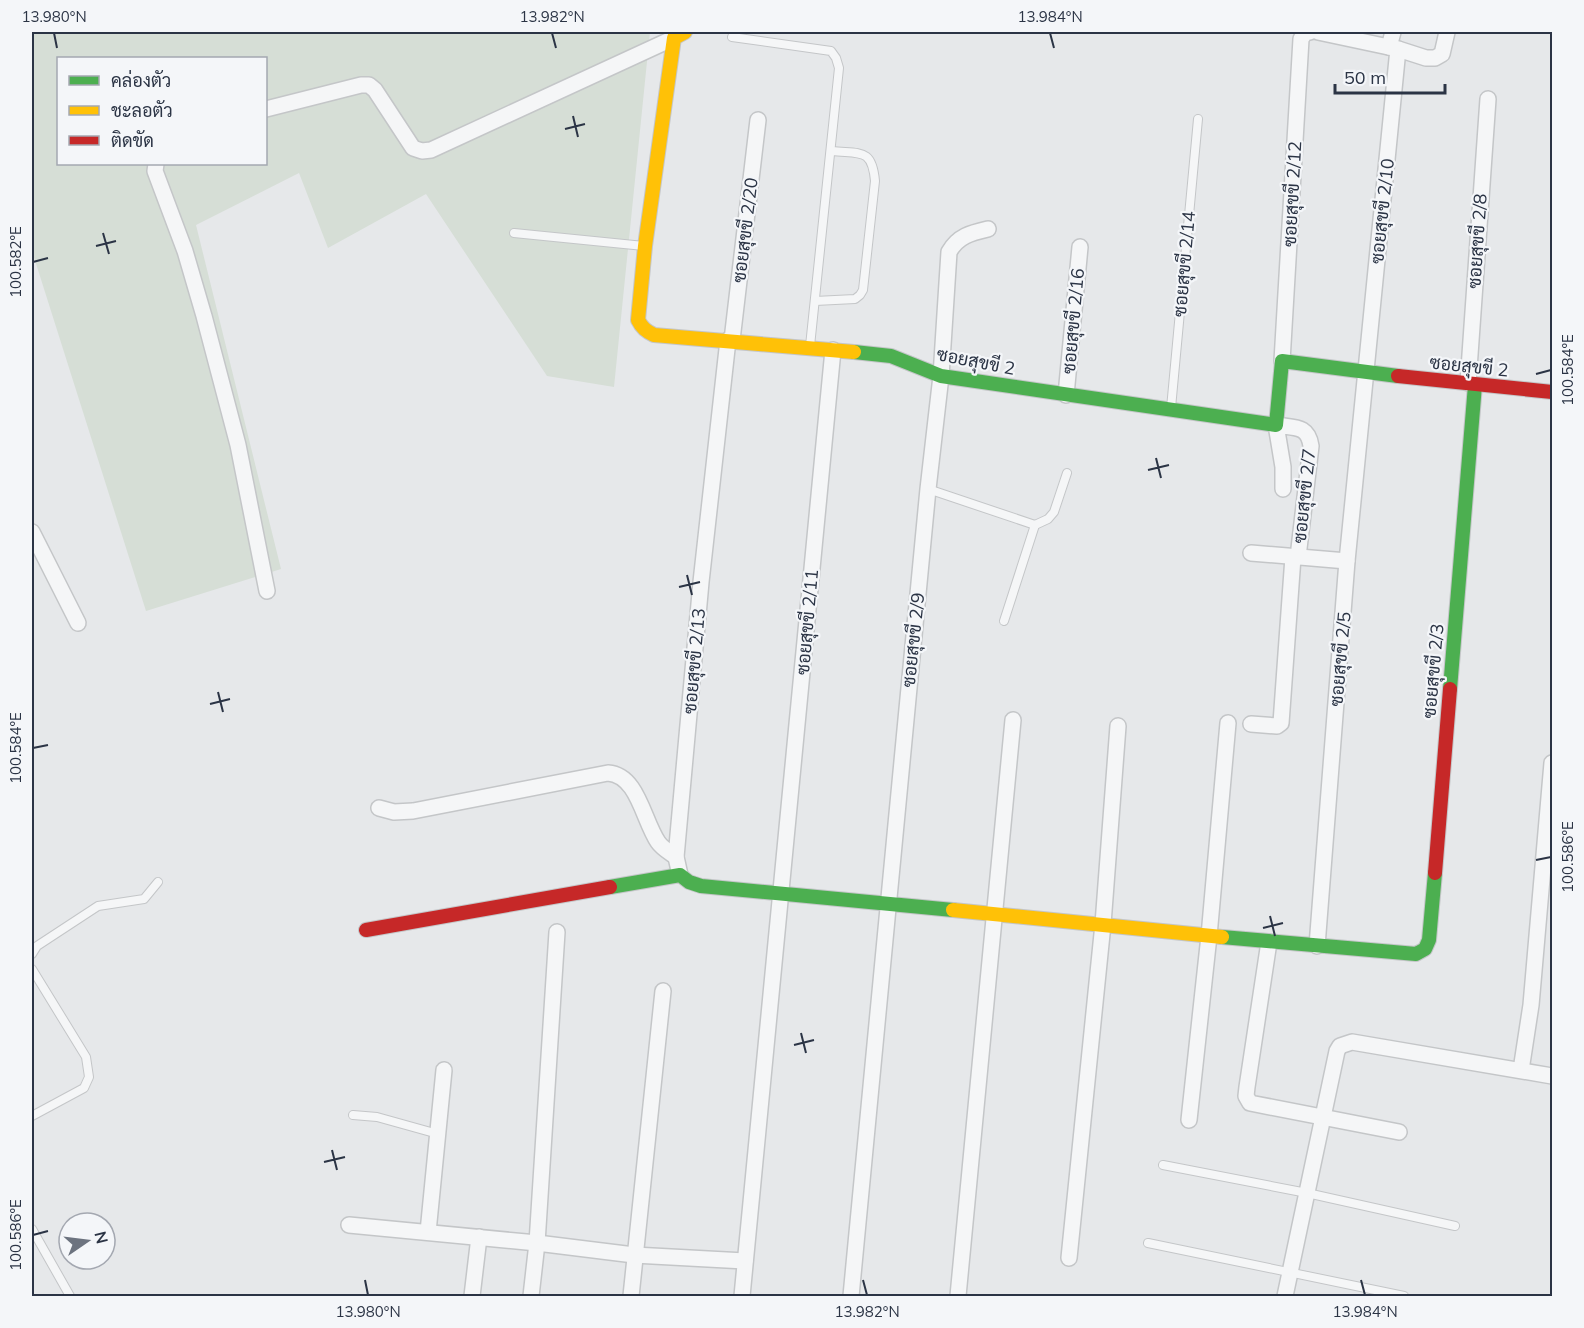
<svg xmlns="http://www.w3.org/2000/svg" width="1584" height="1328" font-family="Mulish,Sarabun,sans-serif">
  <style>
    .green { fill: #d6ded6; fill-rule: evenodd }
    .lines { fill: none; stroke-linecap: round; stroke-linejoin: round }
    .lane-casing { stroke: #c4c6c8; stroke-width: 10 }
    .street-casing { stroke: #c4c6c8; stroke-width: 18 }
    .fast-casing { stroke: #c4c6c8; stroke-width: 16 }
    .slow-casing { stroke: #c4c6c8; stroke-width: 16 }
    .jam-casing { stroke: #c4c6c8; stroke-width: 16 }
    .lane { stroke: #f5f6f7; stroke-width: 8 }
    .street { stroke: #f5f6f7; stroke-width: 15 }
    .fast { stroke: #4caf50; stroke-width: 14 }
    .slow { stroke: #ffc107; stroke-width: 14 }
    .jam { stroke: #c62828; stroke-width: 14 }
    .ticks { fill: none; stroke: #2b3445; stroke-width: 2 }
    .labels { text-anchor: middle; dominant-baseline: central; stroke-width: 4.5; stroke-linejoin: round; paint-order: stroke }
    .street-label { font-size: 18px; fill: #2b3445; stroke: #f4f6f9 }
    .neatline { fill: none; stroke: #2b3445; stroke-width: 2 }
    .ticks-label { font-size: 15px; text-anchor: middle; fill: #2b3445 }
  </style>
  <rect width="100%" height="100%" fill="#e6e8ea"/>
  <path class="green" d="M32 32H650L614 387 547 376 426 194 328 248 299 173 196 225 281 569 146 611 32 251ZM58 58H266V164H58Z"/>
  <g class="lines">
    <defs>
      <g id="lane">
        <polyline points="732,37 831,51 836,58 839,68 810,346"/>
        <polyline points="514,233 644,246"/>
        <path d="M815 301 855 299 860 295 863 290 875 181C872 148 861 154 832 151"/>
        <polyline points="1171,408 1198,119"/>
        <polyline points="928,489 1035,525 1004,621"/>
        <polyline points="1035,525 1048,519 1054,512 1067,473"/>
        <polyline points="32,954 37,946 98,906 144,899 158,882"/>
        <polyline points="32,969 86,1057 89,1077 84,1088 32,1116"/>
        <polyline points="353,1115 377,1117 438,1134"/>
        <polyline points="1163,1165 1307,1193 1455,1226"/>
        <polyline points="32,1229 70,1296"/>
        <polyline points="1148,1243 1404,1296"/>
      </g>
      <g id="street">
        <polyline points="1318,32 1398,49 1426,58 1435,58 1442,54 1447,32"/>
        <polyline points="1389,47 1393,32"/>
        <polyline points="266,109 361,85 369,85 375,90 413,148 422,151 431,150 674,38"/>
        <polyline points="156,164 155,171 185,251 204,316 238,445 267,591"/>
        <polyline points="732,340 758,120"/>
        <polyline points="1282,361 1301,39 1305,33 1310,32"/>
        <polyline points="1468,383 1488,99"/>
        <polyline points="1066,395 1080,247"/>
        <path d="M1283 489V467L1276 425C1295 428 1308 425 1311 446L1298 557"/>
        <polyline points="32,532 78,623"/>
        <polyline points="1251,553 1347,561"/>
        <polyline points="1251,724 1277,726 1281,723 1293,557"/>
        <path d="M379 808 394 812 413 811 608 773C638 775 643 820 658 842 662 848 669 852 676 857"/>
        <polyline points="680,875 676,857 701,582 728,340"/>
        <polyline points="1269,942 1247,1087 1246,1096 1250,1103 1399,1132"/>
        <polyline points="1317,946 1347,561 1398,49"/>
        <polyline points="1521,1070 1531,1005 1552,763"/>
        <polyline points="1189,1120 1209,936 1228,723"/>
        <polyline points="349,1225 537,1243 634,1255 745,1261"/>
        <polyline points="428,1232 444,1070"/>
        <polyline points="1069,1258 1103,924 1118,726"/>
        <polyline points="472,1296 479,1237"/>
        <polyline points="531,1296 537,1243 557,932"/>
        <polyline points="631,1296 663,991"/>
        <polyline points="742,1296 833,350"/>
        <path d="M851 1296 928 489 941 376 949 252C958 236 971 233 988 229"/>
        <polyline points="958,1296 1013,720"/>
        <polyline points="1285,1296 1337,1051 1340,1046 1352,1042 1552,1076"/>
      </g>
      <g id="fast">
        <polyline points="854,352 891,356 941,376 1276,425 1282,361 1398,376"/>
        <polyline points="1450,689 1475,385"/>
        <polyline points="610,887 680,875 689,882 701,886 953,910"/>
        <polyline points="1222,937 1416,954 1425,949 1429,940 1435,873"/>
      </g>
      <g id="slow">
        <path d="M685 32 674 38 645 246 638 320C642 328 646 331 654 335L854 352"/>
        <polyline points="953,910 1222,937"/>
      </g>
      <g id="jam">
        <polyline points="1398,376 1552,392"/>
        <polyline points="1435,873 1450,689"/>
        <polyline points="366,930 610,887"/>
      </g>
    </defs>
    <use href="#lane" class="lane-casing"/>
    <use href="#street" class="street-casing"/>
    <use href="#fast" class="fast-casing"/>
    <use href="#slow" class="slow-casing"/>
    <use href="#jam" class="jam-casing"/>
    <use href="#lane" class="lane"/>
    <use href="#street" class="street"/>
    <use href="#fast" class="fast"/>
    <use href="#slow" class="slow"/>
    <use href="#jam" class="jam"/>
  </g>
  <path class="ticks" d="M54 33 57 48M552 33 556 48M1050 33 1054 48M573 116 578 137M565 129 585 124M103 233 109 254M96 246 116 241M33 262 48 258M1536 374 1551 370M1156 458 1161 478M1148 470 1169 465M687 575 692 595M679 587 700 582M218 692 223 712M210 704 230 699M33 748 48 745M1536 860 1551 857M1270 916 1275 936M1263 928 1283 923M801 1033 806 1053M794 1045 814 1040M332 1150 337 1170M324 1162 345 1157M33 1235 48 1231M365 1280 368 1295M863 1280 867 1295M1361 1280 1365 1295"/>
  <g class="labels">
    <g class="street-label">
      <text transform="translate(1292 194) rotate(-87)">ซอยสุขขี 2/12</text>
      <text transform="translate(1382 211) rotate(-84)">ซอยสุขขี 2/10</text>
      <text transform="translate(745 230) rotate(-83)">ซอยสุขขี 2/20</text>
      <text transform="translate(1477 241) rotate(-86)">ซอยสุขขี 2/8</text>
      <text transform="translate(1184 264) rotate(-85)">ซอยสุขขี 2/14</text>
      <text transform="translate(1073 321) rotate(-85)">ซอยสุขขี 2/16</text>
      <text transform="translate(976 361) rotate(11)">ซอยสุขขี 2</text>
      <text transform="translate(1469 366) rotate(6)">ซอยสุขขี 2</text>
      <text transform="translate(1304 496) rotate(-84)">ซอยสุขขี 2/7</text>
      <text transform="translate(807 622) rotate(-85)">ซอยสุขขี 2/11</text>
      <text transform="translate(913 640) rotate(-84)">ซอยสุขขี 2/9</text>
      <text transform="translate(1340 659) rotate(-85)">ซอยสุขขี 2/5</text>
      <text transform="translate(694 661) rotate(-85)">ซอยสุขขี 2/13</text>
      <text transform="translate(1433 671) rotate(-85)">ซอยสุขขี 2/3</text>
    </g>
  </g>
  <rect width="1584" height="1328" fill="none" stroke="#f4f6f9" stroke-width="66"/>
  <rect x="57" y="57" width="210" height="108" fill="#f4f6f9" stroke="#a4a8b1" stroke-width="1.5"/>
  <rect x="69" y="76" width="30" height="9" fill="#4caf50" stroke="#a4a8b1" stroke-width="1.5"/>
  <text x="111" y="87" font-size="18" fill="#2b3445">คล่องตัว</text>
  <rect x="69" y="106" width="30" height="9" fill="#ffc107" stroke="#a4a8b1" stroke-width="1.5"/>
  <text x="111" y="117" font-size="18" fill="#2b3445">ชะลอตัว</text>
  <rect x="69" y="136" width="30" height="9" fill="#c62828" stroke="#a4a8b1" stroke-width="1.5"/>
  <text x="111" y="147" font-size="18" fill="#2b3445">ติดขัด</text>
  <g transform="translate(87 1241) rotate(76)"><circle r="28" fill="#f4f6f9" stroke="#a4a8b1" stroke-width="1.5"/>
  <path d="M0-4.5L10 22L0 15L-10 22Z" fill="#6c737f"/>
  <text y="-9" font-size="16" font-weight="bold" text-anchor="middle" fill="#2b3445">N</text>
  </g>
  <path d="M1335 84v9h110v-9" fill="none" stroke="#2b3445" stroke-width="3"/>
  <text x="1344" y="84" font-size="18" fill="#2b3445" stroke="#f4f6f9" stroke-width="4.5" paint-order="stroke">50 m</text>
  <rect x="33" y="33" width="1518" height="1262" class="neatline"/>
  <g class="ticks-label">
    <text x="54" y="22">13.980°N</text>
    <text x="552" y="22">13.982°N</text>
    <text x="1050" y="22">13.984°N</text>
    <text transform="translate(16 262) rotate(-90)" y="5">100.582°E</text>
    <text transform="translate(1568 370) rotate(-90)" y="5">100.584°E</text>
    <text transform="translate(16 748) rotate(-90)" y="5">100.584°E</text>
    <text transform="translate(1568 857) rotate(-90)" y="5">100.586°E</text>
    <text transform="translate(16 1235) rotate(-90)" y="5">100.586°E</text>
    <text x="368" y="1317">13.980°N</text>
    <text x="867" y="1317">13.982°N</text>
    <text x="1365" y="1317">13.984°N</text>
  </g>
</svg>
